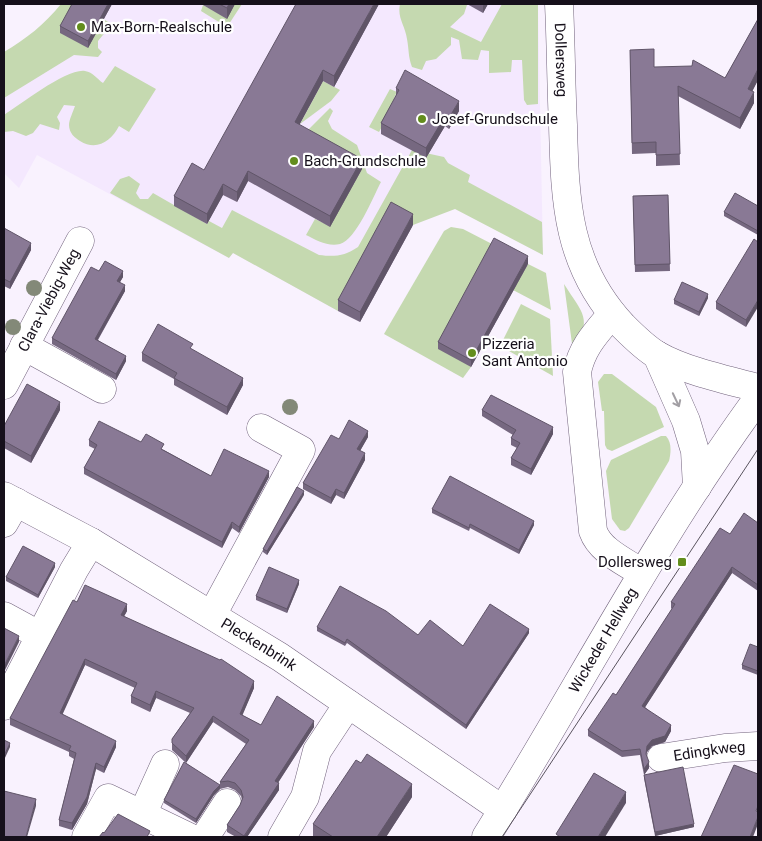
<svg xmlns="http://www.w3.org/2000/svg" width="762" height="841" font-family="Roboto,sans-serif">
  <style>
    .built { fill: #f4e8fe }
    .green { fill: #c5d9b0 }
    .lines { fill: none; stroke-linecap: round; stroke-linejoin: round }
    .minor-casing { stroke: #72637d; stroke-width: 29 }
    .major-casing { stroke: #72637d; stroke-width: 29 }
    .minor { stroke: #fff; stroke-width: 28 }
    .major { stroke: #fff; stroke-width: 28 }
    .tram { stroke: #5a545f; stroke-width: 1 }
    .tree { fill: #838978 }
    .wall { fill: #766880 }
    .shaded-wall { fill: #605568 }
    .building { fill: #897995; stroke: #605568 }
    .oneway { stroke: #a29fa4 }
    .poi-dot { fill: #638d1d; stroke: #fff; stroke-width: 2 }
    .labels { text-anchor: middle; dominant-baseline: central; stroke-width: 4.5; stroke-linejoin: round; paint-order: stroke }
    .poi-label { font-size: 15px; fill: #16101b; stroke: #fff; text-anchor: start }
    .street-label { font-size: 15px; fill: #16101b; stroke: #fff }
  </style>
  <rect width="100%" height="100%" fill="#f9f2fe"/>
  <polygon class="built" points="76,4 538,4 543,255 405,181 338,311 233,253 229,258 37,155 19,188 4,173 4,73"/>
  <g class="green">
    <path d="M61 4H76L112 24 98 41V48L102 52 98 57 74 55 4 98V52C26 39 45 24 61 4Z"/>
    <polygon points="235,4 242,4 229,24 222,24 201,11 203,5 227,18"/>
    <path d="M400 4H465L467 5 464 14 450 27 481 42 502 4H538V104L527 105 524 100 522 60H512L511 72 489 73V51L481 50 478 60 462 59 459 40 451 37V45L436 59 426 61 422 70 412 67C408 57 409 49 407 39 405 25 397 18 400 4Z"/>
    <path d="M115 66 156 89 129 132 119 126C111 142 96 151 80 141 75 138 69 133 69 125 69 120 73 112 75 106L64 105 57 117 60 123 59 130 40 124 33 133 26 136 13 131 4 132V115C20 105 67 68 85 71 93 72 97 79 103 83Z"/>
    <polygon points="323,81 340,90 331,101 300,124"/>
    <polygon points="390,89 397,92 394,98 397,100 379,132 369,127"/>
    <path d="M330 108 333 111 328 121 332 129 357 145 367 173 381 182C373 197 356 240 340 244 328 247 316 240 306 235L315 219 330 226 299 139Z"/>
    <path d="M412 150 444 157 448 163 470 175 468 182 542 222 543 255 455 209 413 225 338 311 233 253 229 258 110 193 120 179 129 176 140 184 136 193 140 199H148L153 193 207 224 209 221 222 228 232 210 319 255C336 257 344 256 358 247Z"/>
    <polygon points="451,227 463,229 494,245 471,367 463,378 384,334 444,231"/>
    <polygon points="528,264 546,273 551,310 513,290"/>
    <path d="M564 284C583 314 593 318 573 351Z"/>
    <polygon points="521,304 550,319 553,376 500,346"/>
    <polygon points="604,374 612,374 656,407 664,427 612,451 607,449 605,445 604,411 602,411 598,382"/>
    <path d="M661 436H666C672 443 671 452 669 461L629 528 625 531 620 530 612 519 606 471 611 460Z"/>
  </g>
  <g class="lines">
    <defs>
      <g id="minor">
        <path d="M612 314C596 333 582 347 577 372L593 531C600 551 624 561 642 573"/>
        <polyline points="24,346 102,389"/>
        <path id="s1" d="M4 385 80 241"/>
        <path id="s2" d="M4 496 91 542 280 657 503 810"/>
        <polyline points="4,523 16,502"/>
        <polyline points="212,615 301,450 261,428"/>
        <polyline points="4,616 26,628"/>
        <polyline points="4,706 74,570 91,542"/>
        <path id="s3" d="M661 758 725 748 758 746"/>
        <polyline points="142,815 165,764"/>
        <polyline points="86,837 108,798 189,837"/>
        <polyline points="205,837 227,803"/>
        <polyline points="282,837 305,797 317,751 348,704"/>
      </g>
      <g id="major">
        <path id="s4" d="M559 4C561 44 561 85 563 125 565 203 567 266 623 326 633 336 645 348 657 355 685 371 727 380 758 388"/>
        <polyline points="657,355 686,421 695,451 697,487"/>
        <path id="s5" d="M486 837C577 691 656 537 758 398"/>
      </g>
    </defs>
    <use href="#minor" class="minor-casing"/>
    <use href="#major" class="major-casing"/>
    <use href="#minor" class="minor"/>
    <use href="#major" class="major"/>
    <polyline class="tram" points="502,837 758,449"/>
  </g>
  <g class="tree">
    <circle cx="34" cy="288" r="8"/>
    <circle cx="13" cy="327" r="8"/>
    <circle cx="290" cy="407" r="8"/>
  </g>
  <g class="wall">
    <polygon points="112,4 88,48 60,33 60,26"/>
    <polygon points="203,4 235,4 227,19 203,5"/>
    <polygon points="379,4 334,87 323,81 299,125 362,169 330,227 248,181 237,202 223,195 207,224 174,206 174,196 204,170"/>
    <polygon points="467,4 488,4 483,13"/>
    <polygon points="758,19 758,80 752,91 754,103 740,129 678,96 680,165 656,166 656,153 632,154 630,50 654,67 725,78"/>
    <polygon points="396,88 459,111 449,129 445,126 426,158 381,134 381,123 396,97"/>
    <polygon points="668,195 670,271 635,272 633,196"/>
    <polygon points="758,206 758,235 724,216 724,212"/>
    <polygon points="413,225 360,322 338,311 338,300"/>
    <polygon points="4,228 31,250 10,289 4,286"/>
    <polygon points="758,242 746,327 716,309 716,302"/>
    <polygon points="528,264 471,367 438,349 438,342"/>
    <polygon points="99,271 123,277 120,282 125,291 98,340 126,361 116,380 52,344 52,338"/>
    <polygon points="708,298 699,316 674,304 674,300"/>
    <polygon points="193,350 243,385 227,415 174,385 174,379 142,361 142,353"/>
    <polygon points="60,410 31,463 4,448 4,426"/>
    <polygon points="482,410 553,434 531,475 511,465 511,458 517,448 511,445 511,438 513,435 482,416"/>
    <polygon points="368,437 360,451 365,460 344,499 336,495 331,504 303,489 303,483 339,439"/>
    <polygon points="89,440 141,442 164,450 211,476 269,477 239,533 232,528 222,548 84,474 84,468 95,449 89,446"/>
    <polygon points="304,495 267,555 263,552 263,549"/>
    <polygon points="432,509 534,525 519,554 470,528 469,531 432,513"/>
    <polygon points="758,523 758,591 732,573 645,707 671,731 665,742 652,746 647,752 646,755 649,768 644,775 640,755 622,757 588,736 588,730 616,695 672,609 671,608 671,602 730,534"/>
    <polygon points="55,567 38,598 6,581 6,577"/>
    <polygon points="299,584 287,613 256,600 256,596"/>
    <polygon points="77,602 127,611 124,616 254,688 242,715 261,725 314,727 278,783 279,790 247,837 236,837 227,832 227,825 240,805 242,800 241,796 235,790 228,787 220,789 220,782 246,744 213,722 186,763 220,789 214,795 196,823 164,803 164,800 186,763 172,750 172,739 190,713 156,698 150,712 131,703 131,696 135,688 85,665 62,714 116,747 104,773 96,769 87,804 72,830 59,826 59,820 74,759 69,756 69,752 10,725 10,718"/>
    <polygon points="317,627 418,635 463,646 529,633 466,729 347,643 345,646 317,631"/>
    <polygon points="758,647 758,675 742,669 742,665"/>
    <polygon points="644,775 694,827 655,836 644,778"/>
    <polygon points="412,797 386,837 313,837 313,824"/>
  </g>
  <g class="shaded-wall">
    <polygon points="108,4 112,4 88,48 88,41"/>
    <polygon points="229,4 235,4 227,19 227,8"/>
    <polygon points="374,4 379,4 334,87 334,76"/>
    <polygon points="484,4 488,4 483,13 483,6"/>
    <polygon points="758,69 758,80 748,100 748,89"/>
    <polygon points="323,70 323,81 295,133 295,122"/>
    <polygon points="754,92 754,103 740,129 740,118"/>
    <polygon points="459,101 459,111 449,129 449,118"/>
    <polygon points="445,116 445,126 426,158 426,148"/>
    <polygon points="362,159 362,169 330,227 330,216"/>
    <polygon points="248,171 248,181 237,202 237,192"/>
    <polygon points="223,184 223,195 207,224 207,214"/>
    <polygon points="413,214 413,225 360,322 360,312"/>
    <polygon points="31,243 31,250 10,289 10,282"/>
    <polygon points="528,256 528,264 471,367 471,360"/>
    <polygon points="123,271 123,277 117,287 117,281"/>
    <polygon points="125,285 125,291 95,344 95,339"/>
    <polygon points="708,294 708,298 699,316 699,312"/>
    <polygon points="758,300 758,307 746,327 746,320"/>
    <polygon points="126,356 126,361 116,380 116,374"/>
    <polygon points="243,378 243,385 227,415 227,407"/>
    <polygon points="60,402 60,410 31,463 31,456"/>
    <polygon points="553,427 553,434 531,475 531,469"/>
    <polygon points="368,431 368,437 357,456 357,449"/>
    <polygon points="365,453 365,460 344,499 344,493"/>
    <polygon points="269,471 269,477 239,533 239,527"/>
    <polygon points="336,489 336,495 331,504 331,498"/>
    <polygon points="304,491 304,495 267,555 267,551"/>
    <polygon points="534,521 534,525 519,554 519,550"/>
    <polygon points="232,522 232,528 222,548 222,542"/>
    <polygon points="55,563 55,567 38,598 38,595"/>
    <polygon points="732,567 732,573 642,712 642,706"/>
    <polygon points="299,580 299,584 287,613 287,609"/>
    <polygon points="127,604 127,611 121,622 121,615"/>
    <polygon points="529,629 529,633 466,729 466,725"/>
    <polygon points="19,636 19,642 4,672 4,666"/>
    <polygon points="85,659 85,665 60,720 60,713"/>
    <polygon points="254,681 254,688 240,721 240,714"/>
    <polygon points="156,691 156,698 150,712 150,705"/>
    <polygon points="213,716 213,722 186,763 186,756"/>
    <polygon points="314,721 314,727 275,787 275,781"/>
    <polygon points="671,725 671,731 665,742 652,746 647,752 646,760 647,746 652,740"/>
    <polygon points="116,741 116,747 104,773 104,767"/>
    <polygon points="10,743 10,747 4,760 4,756"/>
    <polygon points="649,762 649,768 644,775 644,769"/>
    <polygon points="96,763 96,769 87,804 72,830 72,823"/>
    <polygon points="279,783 279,790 247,837 244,837"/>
    <polygon points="412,784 412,797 386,837 377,837"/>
    <polygon points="220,785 220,789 214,795 196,823 196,819 214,791"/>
    <polygon points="626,792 626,803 605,837 598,837"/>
    <polygon points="36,799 36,806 27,837 26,837"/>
    <polygon points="758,817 758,824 753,837 750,837"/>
    <polygon points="694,824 694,827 655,836 655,832"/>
  </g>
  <g class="building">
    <polygon points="72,4 108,4 88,41 60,26"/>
    <polygon points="219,4 229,4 227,8"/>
    <polygon points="296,4 374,4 334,76 323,70 295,122 362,159 330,216 248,171 237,192 223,184 207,214 174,196 192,163 204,170"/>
    <polygon points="758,19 758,69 748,89 754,92 740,118 678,86 680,154 656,155 656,142 632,143 630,50 654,49 654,67 692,66 693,60 725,78"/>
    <polygon points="405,70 459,101 449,118 445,116 426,148 381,123 399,90 396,88"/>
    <polygon points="735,193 758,206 758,231 724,212"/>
    <polygon points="668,195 670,264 635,265 633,196"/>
    <polygon points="391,202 413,214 360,312 338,300"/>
    <polygon points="4,228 31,243 10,282 4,279"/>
    <polygon points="494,238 528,256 471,360 438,342"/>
    <polygon points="754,239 758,242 758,300 746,320 716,302"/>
    <polygon points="105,261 123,271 117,281 125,285 95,339 126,356 116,374 52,338 91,267 99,271"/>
    <polygon points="682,282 708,294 699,312 674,300"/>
    <polygon points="158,324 193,344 190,348 243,378 227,407 174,378 177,373 142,353"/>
    <polygon points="27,384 60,402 31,456 4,441 4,426"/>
    <polygon points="491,395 553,427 531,469 511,458 520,443 511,438 516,430 482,410"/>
    <polygon points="349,420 368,431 357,449 365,453 344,493 336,489 331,498 303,483 331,435 339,439"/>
    <polygon points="99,421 141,442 146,434 164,444 161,449 211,476 224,449 269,471 239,527 232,522 222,542 84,468 97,445 89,440"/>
    <polygon points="450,476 534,521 519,550 470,524 469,528 432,509"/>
    <polygon points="297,487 304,491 267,551 263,549"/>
    <polygon points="744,513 758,523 758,585 732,567 642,706 671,725 665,736 652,740 647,746 646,754 649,762 644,769 640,749 622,751 588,730 613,693 616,695 675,604 671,602 720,528 730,534"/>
    <polygon points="23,546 55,563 38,595 6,577"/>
    <polygon points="269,567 299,580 287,609 256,596"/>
    <polygon points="85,585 127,604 121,615 220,660 221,659 254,681 240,714 261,725 277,696 314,721 275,781 279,783 244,836 227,825 240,805 243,797 241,790 235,783 228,781 220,782 249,740 213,716 186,756 172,743 172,739 194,708 156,691 150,705 131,696 137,683 85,659 60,713 116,741 104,767 96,763 87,797 72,823 59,820 76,753 69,750 71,746 10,718 73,600 77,602"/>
    <polygon points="340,586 386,611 418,635 430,620 463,646 490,604 529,629 466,725 347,639 345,643 317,627"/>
    <polygon points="4,628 19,636 4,666"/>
    <polygon points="750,644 758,647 758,671 742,665"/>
    <polygon points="4,740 10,743 4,756"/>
    <polygon points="367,754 412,784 377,837 333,837 313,824 356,760 361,763"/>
    <polygon points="184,762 220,785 214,791 196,819 164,800"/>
    <polygon points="734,765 758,774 758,806 756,811 758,812 758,817 750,837 701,837"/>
    <polygon points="683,767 694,824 655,832 644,775"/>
    <polygon points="594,773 626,792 598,837 560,837 556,834"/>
    <polygon points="4,791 36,799 26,837 4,837"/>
    <polygon points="118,814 150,831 147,837 99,837 103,832 104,833"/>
  </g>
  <defs><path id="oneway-shaft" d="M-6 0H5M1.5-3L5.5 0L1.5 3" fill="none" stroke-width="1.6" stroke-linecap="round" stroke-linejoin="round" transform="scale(1.25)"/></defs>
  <use class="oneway" href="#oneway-shaft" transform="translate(676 400) rotate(65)"/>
  <g class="poi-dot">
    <circle cx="81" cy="27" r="5"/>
    <circle cx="422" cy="119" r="5"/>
    <circle cx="294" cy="161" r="5"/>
    <circle cx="472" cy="353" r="5"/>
    <rect x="677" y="557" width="10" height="10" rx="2.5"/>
  </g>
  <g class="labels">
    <g class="poi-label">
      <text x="91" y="27">Max-Born-Realschule</text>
      <text x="432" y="119">Josef-Grundschule</text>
      <text x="304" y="161">Bach-Grundschule</text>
      <text x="482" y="344">Pizzeria<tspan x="482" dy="17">Sant Antonio</tspan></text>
      <text x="672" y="562" text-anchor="end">Dollersweg</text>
    </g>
    <g class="street-label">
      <text stroke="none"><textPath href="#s4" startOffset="56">Dollersweg</textPath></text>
      <text stroke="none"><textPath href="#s1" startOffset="96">Clara-Viebig-Weg</textPath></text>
      <text stroke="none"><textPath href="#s5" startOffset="229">Wickeder Hellweg</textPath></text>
      <text stroke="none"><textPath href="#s2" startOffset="295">Pleckenbrink</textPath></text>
      <text stroke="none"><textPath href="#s3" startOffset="49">Edingkweg</textPath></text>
    </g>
  </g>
  <rect width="762" height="841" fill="none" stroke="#16101b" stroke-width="10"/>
</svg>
